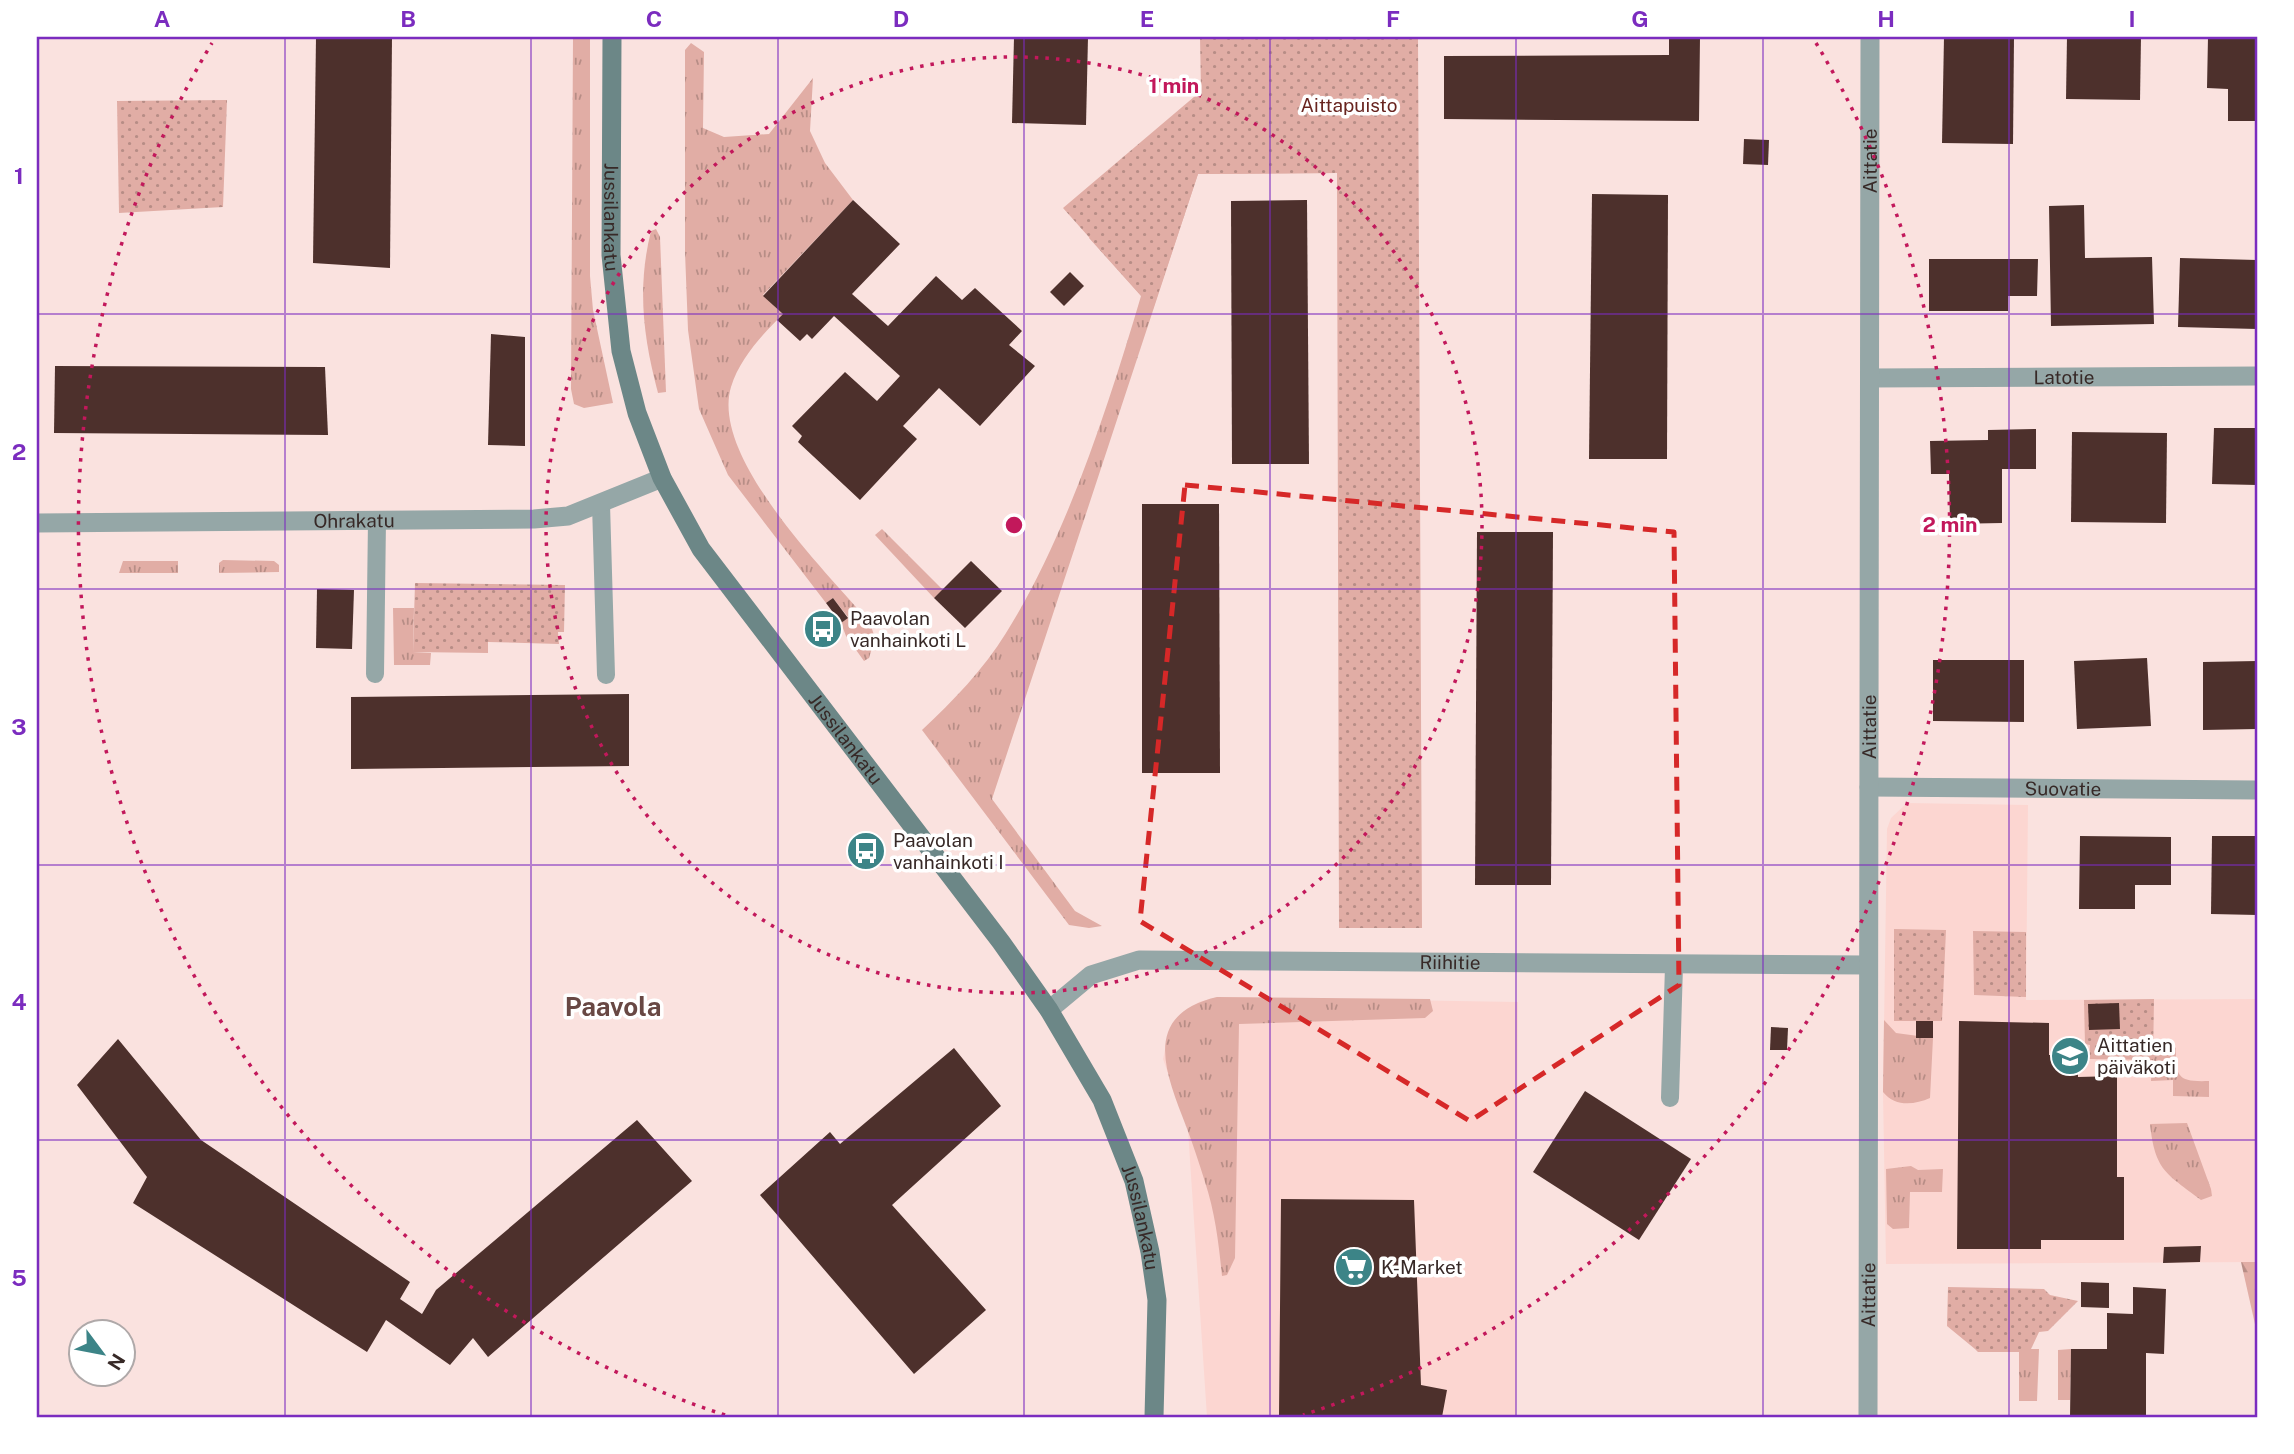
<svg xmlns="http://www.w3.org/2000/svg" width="2294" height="1454" font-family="'Public Sans',sans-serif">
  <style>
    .built { fill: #fcd6d1 }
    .grass { fill: url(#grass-tufts) }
    .forest { fill: url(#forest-firs) }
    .park { fill: url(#park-dots) }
    .building { fill: #4d302c }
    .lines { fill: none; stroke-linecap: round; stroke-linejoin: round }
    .service { stroke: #95a7a7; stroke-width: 18 }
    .minor { stroke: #95a7a7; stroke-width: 19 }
    .secondary { stroke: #6c8787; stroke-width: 19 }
    .marked { fill: none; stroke: #d62828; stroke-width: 5; stroke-dasharray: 14 9; stroke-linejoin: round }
    .grid { fill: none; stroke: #7b2cbf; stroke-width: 2; stroke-opacity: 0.55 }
    .ring { fill: none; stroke: #c2185b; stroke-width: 3.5; stroke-dasharray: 3.5 7 }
    .labels { text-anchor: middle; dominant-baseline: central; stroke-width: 7; stroke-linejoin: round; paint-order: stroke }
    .park-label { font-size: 19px; fill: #68241f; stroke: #fff }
    .street-label { font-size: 19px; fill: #372927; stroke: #fff }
    .poi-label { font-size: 19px; fill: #372927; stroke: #fff; text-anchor: start }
    .district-label { font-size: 26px; font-weight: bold; fill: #684844; stroke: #fff }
    .centre { fill: #c2185b; stroke: #fff; stroke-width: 3.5 }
    .ring-label { font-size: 21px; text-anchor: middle; font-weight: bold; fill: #c2185b; stroke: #fff; stroke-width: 7; stroke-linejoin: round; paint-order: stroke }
    .neatline { fill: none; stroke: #7b2cbf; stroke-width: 2.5 }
    .grid-label { font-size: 23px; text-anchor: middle; font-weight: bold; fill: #7b2cbf }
  </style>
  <defs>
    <pattern id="grass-tufts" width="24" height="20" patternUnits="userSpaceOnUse" patternTransform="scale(1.75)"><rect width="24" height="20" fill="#e1ada5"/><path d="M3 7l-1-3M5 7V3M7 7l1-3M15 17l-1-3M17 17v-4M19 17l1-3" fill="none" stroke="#b78d86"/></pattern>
    <pattern id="forest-firs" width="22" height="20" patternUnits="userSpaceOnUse" patternTransform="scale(1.75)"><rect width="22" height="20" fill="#e1ada5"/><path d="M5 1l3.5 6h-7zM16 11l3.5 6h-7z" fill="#b78d86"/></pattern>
    <pattern id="park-dots" width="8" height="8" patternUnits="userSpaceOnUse" patternTransform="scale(1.75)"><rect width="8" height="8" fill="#e1ada5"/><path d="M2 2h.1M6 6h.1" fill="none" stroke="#b78d86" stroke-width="1.8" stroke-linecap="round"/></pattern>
  </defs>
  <rect width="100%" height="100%" fill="#fae2df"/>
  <g class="built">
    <polygon points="1907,803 2028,805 2026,1000 2257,999 2257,1262 1886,1264 1883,1092 1887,829 1891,818"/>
    <polygon points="1217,997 1518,1002 1516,1417 1207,1417 1188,1130 1163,1059 1169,1031 1181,1014 1199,1002"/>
  </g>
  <g class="grass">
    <polygon points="573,37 590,37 590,276 593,310 613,403 584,408 574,404 571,389"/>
    <path d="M691 43 704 52 703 128 724 137 769 134 813 78 810 131 825 163 853 200 763 295 783 314C763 334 740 358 731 387 710 458 827 572 870 623L875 638 869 658 864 661 846 636 841 623 848 617 833 598 826 603 728 475 699 409 688 330 685 252V50Z"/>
    <path d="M1212 134 1337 173 1198 174 992 799 1075 911 1102 926 1089 928 1069 925 922 730C953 701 984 669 1006 633 1066 538 1109 404 1141 296L1089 238Z"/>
    <path d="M656 229 660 237 666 392 658 393C643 337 637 287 651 231Z"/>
    <polygon points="882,529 943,590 934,598 875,535"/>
    <polygon points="223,560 274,561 279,565 279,572 219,573 219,563"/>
    <polygon points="123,561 178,561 178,573 119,573"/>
    <polygon points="393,608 414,608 413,652 431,653 430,665 394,665"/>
    <path d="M1217 997 1430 999 1433 1011 1425 1018 1239 1024 1235 1258 1227 1275 1222 1276C1219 1245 1215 1212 1205 1182 1199 1163 1193 1144 1186 1126 1166 1074 1140 1015 1217 997Z"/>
    <path d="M1884 1020 1896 1033 1933 1038 1930 1098C1914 1105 1895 1107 1883 1092Z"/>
    <path d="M2153 1044H2170L2176 1048C2175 1078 2179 1082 2209 1081V1097L2173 1096V1080L2151 1081Z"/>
    <path d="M2187 1123 2211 1189 2212 1196 2201 1200C2166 1173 2155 1171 2150 1124Z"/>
    <polygon points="1911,1166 1918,1170 1943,1169 1942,1192 1910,1192 1909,1228 1893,1229 1887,1224 1886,1169"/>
    <polygon points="1975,1349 2039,1349 2037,1401 2019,1401 2019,1352 1978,1352"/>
    <polygon points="2071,1349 2070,1400 2058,1400 2058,1350"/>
  </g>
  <polygon class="forest" points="2241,1262 2257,1262 2257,1333"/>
  <g class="park">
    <polygon points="1200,37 1418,37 1422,928 1339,928 1337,173 1198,174 1153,309 1063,208 1201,91"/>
    <polygon points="227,100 223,207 119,213 117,101"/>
    <polygon points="415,583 565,585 564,632 558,632 559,644 488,642 488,653 413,652"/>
    <polygon points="1894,929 1946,930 1942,1021 1894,1021"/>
    <polygon points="1973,931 2026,932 2026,997 1974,995"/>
    <polygon points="2154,999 2153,1060 2089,1059 2090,1045 2085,1044 2084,1000"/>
    <polygon points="1948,1287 2044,1289 2050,1295 2078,1301 2048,1331 2039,1332 2031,1349 1975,1349 1947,1326"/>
  </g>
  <g class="building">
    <polygon points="316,37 392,37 390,268 313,263"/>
    <polygon points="1014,37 1088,37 1086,125 1012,123"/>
    <polygon points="1669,37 1700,37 1699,121 1444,119 1444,56 1669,55"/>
    <polygon points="1944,37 2014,37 2013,144 1942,143"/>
    <polygon points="2067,37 2141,37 2140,100 2066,99"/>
    <polygon points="2208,37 2257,37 2257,121 2228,121 2228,89 2207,88"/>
    <polygon points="1744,139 1769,140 1768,165 1743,164"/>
    <polygon points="1592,194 1668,195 1667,459 1589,459"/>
    <polygon points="853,200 900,244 852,294 888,326 936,276 962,300 975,288 1022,331 1009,345 1035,366 980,426 939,388 903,426 917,439 860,500 798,442 802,436 792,426 845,372 877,401 900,376 834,316 812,339 807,334 800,341 777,320 783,314 763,296"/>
    <polygon points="1307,200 1309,464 1232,464 1231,201"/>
    <polygon points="2084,205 2085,258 2152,257 2154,324 2051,326 2049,206"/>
    <polygon points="2180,258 2257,260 2257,329 2178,327"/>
    <polygon points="1929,259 2038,259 2037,296 2008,296 2008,311 1929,311"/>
    <polygon points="1070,272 1084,286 1064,306 1050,292"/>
    <polygon points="491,334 525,337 525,446 488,445"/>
    <polygon points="55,366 325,367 328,435 54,433"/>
    <polygon points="2214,428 2257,428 2257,485 2212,484"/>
    <polygon points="2036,429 2036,469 2002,469 2002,523 1950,524 1949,474 1931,474 1930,441 1988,440 1988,430"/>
    <polygon points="2072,432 2167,433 2166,523 2071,522"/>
    <polygon points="1142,504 1219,504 1220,773 1142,773"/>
    <polygon points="1477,532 1553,532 1551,885 1475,885"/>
    <polygon points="971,561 1002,591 965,628 934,598"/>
    <polygon points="317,589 354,590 352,649 316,648"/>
    <polygon points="833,598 848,618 841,623 826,603"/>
    <polygon points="2147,658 2151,726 2077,729 2074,661"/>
    <polygon points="1933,660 2024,660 2024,722 1933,721"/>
    <polygon points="2257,661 2257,729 2203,730 2203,662"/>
    <polygon points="629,694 629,766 351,769 351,697"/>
    <polygon points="2080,836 2171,837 2171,885 2135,885 2135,909 2079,909"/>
    <polygon points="2212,836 2257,836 2257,915 2211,914"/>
    <polygon points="2119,1003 2120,1029 2089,1030 2088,1004"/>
    <rect x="1916" y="1021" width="17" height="17"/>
    <polygon points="1959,1021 2049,1023 2049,1055 2078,1055 2078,1077 2117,1076 2117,1177 2124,1177 2124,1240 2041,1240 2041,1249 1957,1249"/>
    <polygon points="1771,1027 1788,1028 1787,1050 1770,1050"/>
    <polygon points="118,1039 201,1140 410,1282 400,1299 422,1314 436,1290 637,1120 692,1181 488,1357 473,1338 450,1365 386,1320 367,1352 133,1203 147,1177 77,1085"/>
    <polygon points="954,1048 1001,1106 892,1205 986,1310 914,1374 760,1195 830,1132 840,1144"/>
    <polygon points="1585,1091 1691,1159 1639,1240 1533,1172"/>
    <polygon points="1281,1199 1414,1200 1421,1385 1447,1390 1442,1417 1279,1417"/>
    <polygon points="2201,1246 2200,1262 2163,1263 2164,1247"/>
    <polygon points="2081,1282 2109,1283 2109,1308 2081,1307"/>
    <polygon points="2133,1287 2166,1289 2164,1354 2146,1353 2146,1417 2070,1417 2071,1349 2107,1349 2107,1313 2133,1314"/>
  </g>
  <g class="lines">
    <g class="service">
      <polyline points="601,504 606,675"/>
      <polyline points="375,674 377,520"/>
      <polyline points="1670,1098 1674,966"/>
    </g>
    <g class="minor">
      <path id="s1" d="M1870 378 2257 376"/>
      <path id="s2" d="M37 523 534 519 568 516 662 478"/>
      <path id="s3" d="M1869 787 2257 790"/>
      <path id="s4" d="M1049 1010 1091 975 1139 960 1867 965"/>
      <path id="s5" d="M1868 1417 1870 37"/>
    </g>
    <path class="secondary" id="s6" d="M612 37 611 255 621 351 637 413 662 478 701 549 1001 942 1049 1010 1102 1100 1134 1181 1150 1252 1157 1300 1154 1417"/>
  </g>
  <path class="marked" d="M1185 485 1674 532 1679 985 1470 1121 1140 921Z"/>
  <path class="grid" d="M285 37V1417M531 37V1417M778 37V1417M1024 37V1417M1270 37V1417M1516 37V1417M1763 37V1417M2009 37V1417M37 314H2257M37 589H2257M37 865H2257M37 1140H2257"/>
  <g class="ring">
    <circle cx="1014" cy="525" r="468"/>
    <path d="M725 1415A936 936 0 0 1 212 43M1816 43A936 936 0 0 1 1303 1415"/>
  </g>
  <defs>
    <symbol id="bus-disc" viewBox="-11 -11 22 22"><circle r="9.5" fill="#3c8487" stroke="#fff"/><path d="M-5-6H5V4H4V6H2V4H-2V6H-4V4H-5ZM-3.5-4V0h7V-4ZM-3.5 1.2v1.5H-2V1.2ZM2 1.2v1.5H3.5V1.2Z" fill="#fff"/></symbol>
    <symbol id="school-disc" viewBox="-11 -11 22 22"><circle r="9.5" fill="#3c8487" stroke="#fff"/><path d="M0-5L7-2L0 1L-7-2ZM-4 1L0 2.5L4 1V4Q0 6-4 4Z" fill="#fff"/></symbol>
    <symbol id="supermarket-disc" viewBox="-11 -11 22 22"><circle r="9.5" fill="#3c8487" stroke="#fff"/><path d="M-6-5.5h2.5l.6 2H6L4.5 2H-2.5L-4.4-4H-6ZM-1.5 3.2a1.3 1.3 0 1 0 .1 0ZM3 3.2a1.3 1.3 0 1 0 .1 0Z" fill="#fff"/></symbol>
  </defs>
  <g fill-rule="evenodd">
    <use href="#bus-disc" x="801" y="607" width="44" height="44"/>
    <use href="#bus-disc" x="844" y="829" width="44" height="44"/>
    <use href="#school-disc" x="2048" y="1034" width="44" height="44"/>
    <use href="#supermarket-disc" x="1332" y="1245" width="44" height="44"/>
  </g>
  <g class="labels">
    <g class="park-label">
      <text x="1349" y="105">Aittapuisto</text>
    </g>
    <g class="street-label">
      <text stroke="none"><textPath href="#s5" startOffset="1256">Aittatie</textPath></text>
      <text stroke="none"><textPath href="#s6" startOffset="180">Jussilankatu</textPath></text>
      <text stroke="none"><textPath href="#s1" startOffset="194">Latotie</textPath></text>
      <text stroke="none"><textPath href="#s2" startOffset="317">Ohrakatu</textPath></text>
      <text stroke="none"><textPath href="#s5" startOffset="690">Aittatie</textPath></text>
      <text stroke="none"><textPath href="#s6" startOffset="768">Jussilankatu</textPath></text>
      <text stroke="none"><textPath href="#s3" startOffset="194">Suovatie</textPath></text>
      <text stroke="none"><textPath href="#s4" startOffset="416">Riihitie</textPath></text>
      <text stroke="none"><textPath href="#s6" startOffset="1335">Jussilankatu</textPath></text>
      <text stroke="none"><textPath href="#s5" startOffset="122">Aittatie</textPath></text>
    </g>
    <g class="poi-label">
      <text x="850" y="618">Paavolan<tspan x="850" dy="22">vanhainkoti L</tspan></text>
      <text x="893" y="840">Paavolan<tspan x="893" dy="22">vanhainkoti I</tspan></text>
      <text x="2097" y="1045">Aittatien<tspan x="2097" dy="22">päiväkoti</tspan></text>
      <text x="1381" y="1267">K-Market</text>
    </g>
    <g class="district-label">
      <text x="613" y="1006">Paavola</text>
    </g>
  </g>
  <circle cx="1014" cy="525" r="10" class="centre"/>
  <g class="ring-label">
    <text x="1174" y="93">1 min</text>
    <text x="1950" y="532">2 min</text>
  </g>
  <rect width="2294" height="1454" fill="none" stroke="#ffffff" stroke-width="77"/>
  <g transform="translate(102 1353) rotate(122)"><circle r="33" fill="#ffffff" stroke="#afa9a9" stroke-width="2"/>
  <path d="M0-5L12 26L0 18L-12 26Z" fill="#3c8487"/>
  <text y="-10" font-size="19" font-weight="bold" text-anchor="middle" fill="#372927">N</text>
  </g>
  <rect x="38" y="38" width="2218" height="1378" class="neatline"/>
  <g class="grid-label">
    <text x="162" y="27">A</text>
    <text x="408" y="27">B</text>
    <text x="654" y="27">C</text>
    <text x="901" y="27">D</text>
    <text x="1147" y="27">E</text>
    <text x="1393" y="27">F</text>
    <text x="1640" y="27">G</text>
    <text x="1886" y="27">H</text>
    <text x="2132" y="27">I</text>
    <text x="19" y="184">1</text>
    <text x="19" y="460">2</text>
    <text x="19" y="735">3</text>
    <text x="19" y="1010">4</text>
    <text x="19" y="1286">5</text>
  </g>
</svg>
